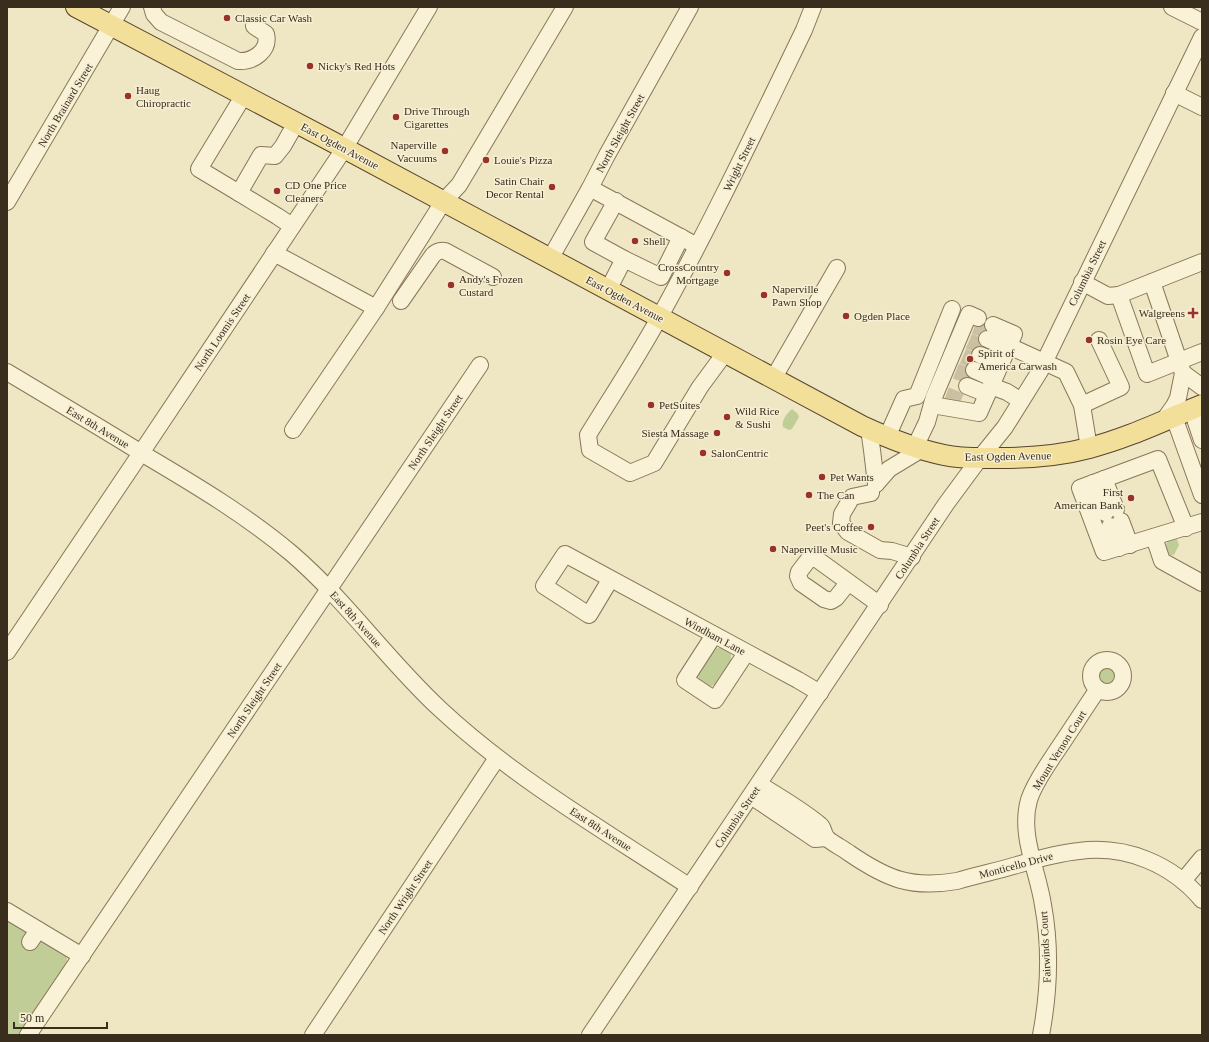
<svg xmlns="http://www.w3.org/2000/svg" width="1209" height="1042" font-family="'Times New Roman',serif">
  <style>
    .green { fill: #c1cd97 }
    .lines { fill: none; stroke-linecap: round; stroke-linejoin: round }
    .minor-tunnel { stroke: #cbc1a2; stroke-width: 16; stroke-dasharray: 16 8; stroke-linecap: butt }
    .minor-casing { stroke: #897759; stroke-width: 18 }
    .major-casing { stroke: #57452e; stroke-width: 22 }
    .minor { stroke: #f9f2d6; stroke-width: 16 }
    .major { stroke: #f2df9a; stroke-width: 20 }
    .poi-dot { fill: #993229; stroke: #f6efd3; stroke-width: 1.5 }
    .labels { text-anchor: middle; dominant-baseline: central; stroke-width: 3; stroke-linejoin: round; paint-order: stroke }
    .poi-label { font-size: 11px; fill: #392d1e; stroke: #f6efd3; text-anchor: start }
    .street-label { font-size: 11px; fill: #392d1e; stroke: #f6efd3 }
  </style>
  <rect width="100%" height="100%" fill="#efe6c3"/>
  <g class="green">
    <path d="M792 409 798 414 799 417 792 429 789 430 783 427C781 421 787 413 792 409Z"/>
    <path d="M1176 537 1179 545 1174 555H1170C1166 551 1165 545 1168 540Z"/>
    <path d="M717 648H721L731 654V664L719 681 715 685 711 686H708L701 682 698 677C700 667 709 654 717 648Z"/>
    <circle cx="1107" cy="675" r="8"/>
    <polygon points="7,918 66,954 67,959 66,965 19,1035 7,1035"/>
  </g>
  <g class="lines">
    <g class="minor-tunnel">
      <polyline points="975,326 990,332"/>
      <polyline points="969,341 983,347"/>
      <polyline points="963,356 977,362"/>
      <polyline points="956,371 971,377"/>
      <polyline points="946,395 961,401"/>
    </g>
    <defs>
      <g id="minor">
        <path d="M152 7 154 14 161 22 238 61C253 62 270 51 266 34L254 26"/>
        <polyline points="1172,7 1202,22"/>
        <polyline points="1174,93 1202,107"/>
        <polyline points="590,188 697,246"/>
        <polyline points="239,193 199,169 244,95"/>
        <polyline points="7,202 122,7"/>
        <polyline points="292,226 277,216 239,193 261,155 275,156 283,146 296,123"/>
        <polyline points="274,253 376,308"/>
        <polyline points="550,259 590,188 607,155 690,7"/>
        <polyline points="624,259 661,277 681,237"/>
        <polyline points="1202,262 1119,295 1147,374 1202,352"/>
        <polyline points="1082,282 1108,296 1119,295"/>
        <polyline points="1152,282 1183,373 1178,398 1174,406 1164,420"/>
        <polyline points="608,290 624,259 593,242 616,201"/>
        <path d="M401 301 433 255C437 251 440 250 445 251L493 277"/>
        <polyline points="987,339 1008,348"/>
        <polyline points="1009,346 1066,372 1082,405 1089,448"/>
        <path d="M725 353 700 387 654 463 630 473 590 450 588 435C612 396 637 358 659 318 711 224 757 127 804 30L813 7"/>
        <polyline points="980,355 1001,363"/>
        <polyline points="974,370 994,379"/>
        <path d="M7 372C54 400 101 428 148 457 197 486 247 516 291 553 346 600 387 660 440 709 515 779 605 831 690 887"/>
        <polyline points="1183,373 1202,387"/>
        <polyline points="773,379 837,268"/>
        <polyline points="967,386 987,394"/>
        <polyline points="991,386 1007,392 1021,401"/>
        <polyline points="932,405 979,413 1014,334 993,325"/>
        <polyline points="1082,405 1121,387 1099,340"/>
        <polyline points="1192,410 1202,440"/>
        <polyline points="1174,417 1202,495"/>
        <polyline points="869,429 872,450 876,484"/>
        <polyline points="293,430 376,308 443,202 459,185 565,7"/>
        <polyline points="887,437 904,399 917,396 952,309"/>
        <polyline points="915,447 927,422 934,397 969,314 978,318"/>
        <polyline points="1104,479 1116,509"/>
        <polyline points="1093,483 1105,513"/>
        <polyline points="876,484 889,469 922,449"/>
        <polyline points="871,493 852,497 842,514 841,523 848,532 880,550 892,551 912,557"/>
        <polyline points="1121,521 1130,545"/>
        <polyline points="1110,526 1119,548"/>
        <polyline points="1186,528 1158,459 1080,488 1104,552 1202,522"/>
        <polyline points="1154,537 1162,561 1202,583"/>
        <polyline points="610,580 589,615 544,586 565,554 798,680 820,693"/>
        <polyline points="848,583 836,598 831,601 824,599 801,583 798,576 799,572 809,559 813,558 818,560 880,605"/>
        <polyline points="714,635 685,680 715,700 746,653"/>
        <polyline points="7,652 141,453 344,149 429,7"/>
        <circle cx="1107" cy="676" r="16"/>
        <path d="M759 784C779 797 801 809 820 825 824 828 823 834 827 838 830 842 844 849 849 853 887 879 911 889 957 881 977 875 997 871 1017 865 1037 859 1058 853 1079 851 1126 845 1172 864 1202 900"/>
        <polyline points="751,796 815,839 826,838"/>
        <polyline points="1183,881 1202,858"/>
        <polyline points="7,911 82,956"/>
        <polyline points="30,942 38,930"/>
        <polyline points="28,1035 480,365"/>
        <polyline points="313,1035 497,758"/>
        <polyline points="590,1035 946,504 980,458 1005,427 1040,371 1202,37"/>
        <path d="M1041 1035C1049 992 1051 948 1043 905 1038 871 1019 835 1029 800 1034 784 1045 769 1054 755 1069 733 1083 711 1098 689"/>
      </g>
      <path id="major" d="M76 7 329 140 862 426C888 438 915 449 944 455 962 459 981 458 999 458 1029 458 1059 456 1089 448 1128 438 1165 420 1202 405"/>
    </defs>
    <use href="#minor" class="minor-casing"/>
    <use href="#major" class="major-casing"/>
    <use href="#minor" class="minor"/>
    <use href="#major" class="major"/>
  </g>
  <g class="poi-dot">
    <circle cx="227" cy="18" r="4"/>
    <circle cx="310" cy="66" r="4"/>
    <circle cx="128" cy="96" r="4"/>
    <circle cx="396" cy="117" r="4"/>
    <circle cx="445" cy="151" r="4"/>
    <circle cx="486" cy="160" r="4"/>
    <circle cx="552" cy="187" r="4"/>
    <circle cx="277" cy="191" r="4"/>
    <circle cx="635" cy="241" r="4"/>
    <circle cx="727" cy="273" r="4"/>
    <circle cx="451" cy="285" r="4"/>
    <circle cx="764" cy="295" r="4"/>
    <path d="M1191 307h4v4h4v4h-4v4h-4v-4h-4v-4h4z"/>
    <circle cx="846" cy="316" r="4"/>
    <circle cx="1089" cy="340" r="4"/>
    <circle cx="970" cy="359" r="4"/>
    <circle cx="651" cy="405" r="4"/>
    <circle cx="727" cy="417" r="4"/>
    <circle cx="717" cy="433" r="4"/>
    <circle cx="703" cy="453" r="4"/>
    <circle cx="822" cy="477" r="4"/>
    <circle cx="809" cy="495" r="4"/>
    <circle cx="1131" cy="498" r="4"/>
    <circle cx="871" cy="527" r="4"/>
    <circle cx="773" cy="549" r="4"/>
  </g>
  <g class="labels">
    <g class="poi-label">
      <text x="235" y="18">Classic Car Wash</text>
      <text x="318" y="66">Nicky's Red Hots</text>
      <text x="136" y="90">Haug<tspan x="136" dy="13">Chiropractic</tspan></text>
      <text x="404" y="111">Drive Through<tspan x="404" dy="13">Cigarettes</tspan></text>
      <text x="437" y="145" text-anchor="end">Naperville<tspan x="437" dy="13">Vacuums</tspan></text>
      <text x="494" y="160">Louie's Pizza</text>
      <text x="544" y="181" text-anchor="end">Satin Chair<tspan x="544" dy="13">Decor Rental</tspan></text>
      <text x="285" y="185">CD One Price<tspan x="285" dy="13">Cleaners</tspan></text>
      <text x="643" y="241">Shell</text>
      <text x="719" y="267" text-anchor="end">CrossCountry<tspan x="719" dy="13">Mortgage</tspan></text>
      <text x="459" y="279">Andy's Frozen<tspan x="459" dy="13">Custard</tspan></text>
      <text x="772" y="289">Naperville<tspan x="772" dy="13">Pawn Shop</tspan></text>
      <text x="1185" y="313" text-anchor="end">Walgreens</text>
      <text x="854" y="316">Ogden Place</text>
      <text x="1097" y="340">Rosin Eye Care</text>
      <text x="978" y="353">Spirit of<tspan x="978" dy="13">America Carwash</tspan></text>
      <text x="659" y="405">PetSuites</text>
      <text x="735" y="411">Wild Rice<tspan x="735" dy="13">&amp; Sushi</tspan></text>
      <text x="709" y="433" text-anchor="end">Siesta Massage</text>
      <text x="711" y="453">SalonCentric</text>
      <text x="830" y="477">Pet Wants</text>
      <text x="1123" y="492" text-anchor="end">First<tspan x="1123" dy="13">American Bank</tspan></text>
      <text x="817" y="495">The Can</text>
      <text x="863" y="527" text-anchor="end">Peet's Coffee</text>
      <text x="781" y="549">Naperville Music</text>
    </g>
    <g class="street-label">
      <text transform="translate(65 105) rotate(-59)">North Brainard Street</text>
      <text transform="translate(620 133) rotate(-61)">North Sleight Street</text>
      <text transform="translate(340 146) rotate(28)">East Ogden Avenue</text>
      <text transform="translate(739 164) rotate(-64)">Wright Street</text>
      <text transform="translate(1087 273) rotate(-64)">Columbia Street</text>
      <text transform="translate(625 299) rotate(28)">East Ogden Avenue</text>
      <text transform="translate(222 332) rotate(-56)">North Loomis Street</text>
      <text transform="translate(98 427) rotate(31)">East 8th Avenue</text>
      <text transform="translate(435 432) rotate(-56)">North Sleight Street</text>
      <text transform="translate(1008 456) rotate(-1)">East Ogden Avenue</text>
      <text transform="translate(917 548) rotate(-57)">Columbia Street</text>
      <text transform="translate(356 619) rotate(48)">East 8th Avenue</text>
      <text transform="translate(715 636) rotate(28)">Windham Lane</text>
      <text transform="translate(254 700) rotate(-56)">North Sleight Street</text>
      <text transform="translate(1059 750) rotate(-58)">Mount Vernon Court</text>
      <text transform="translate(737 817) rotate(-56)">Columbia Street</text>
      <text transform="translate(601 829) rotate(33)">East 8th Avenue</text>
      <text transform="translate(1016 865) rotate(-15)">Monticello Drive</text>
      <text transform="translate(405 897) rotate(-56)">North Wright Street</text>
      <text transform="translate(1045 947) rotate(-93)">Fairwinds Court</text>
    </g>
  </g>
  <rect width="1209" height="1042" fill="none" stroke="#392d1e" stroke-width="16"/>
  <path d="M14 1022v6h93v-6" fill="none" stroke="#392d1e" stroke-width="2"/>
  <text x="20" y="1022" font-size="12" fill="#392d1e" stroke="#f6efd3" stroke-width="3" paint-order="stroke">50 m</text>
</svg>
